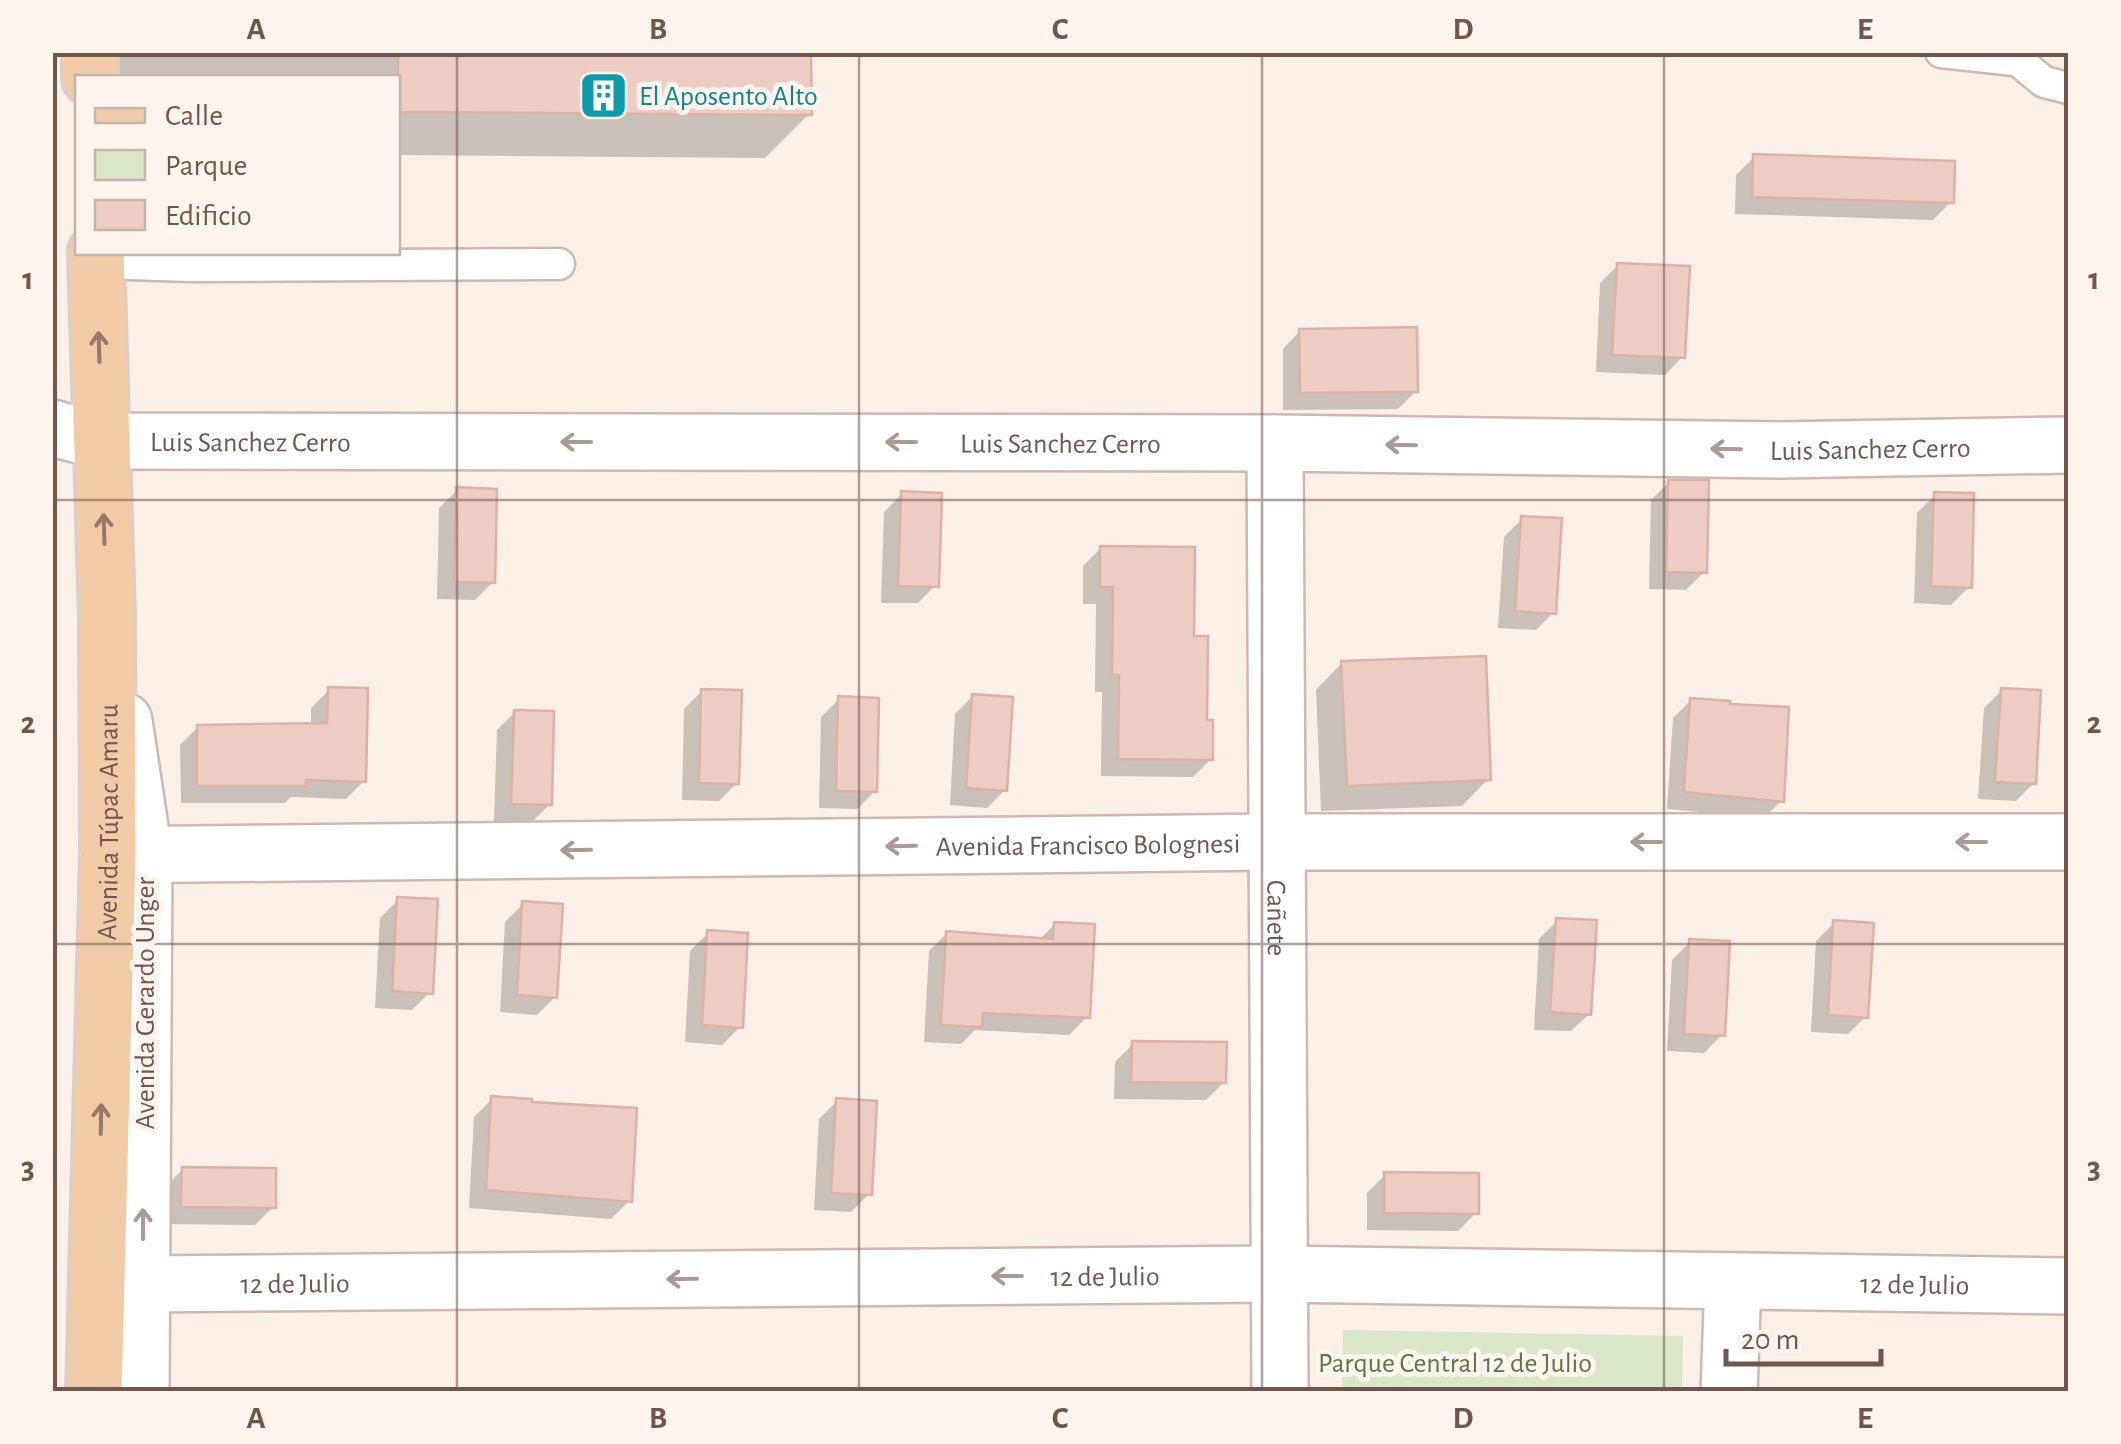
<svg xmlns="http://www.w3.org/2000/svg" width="2121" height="1444" font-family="'Alegreya Sans',sans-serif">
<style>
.green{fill:#d9e6c8}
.shadow{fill:#0003}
.building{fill:#ecccc3;stroke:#ddb1a5;stroke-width:2.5}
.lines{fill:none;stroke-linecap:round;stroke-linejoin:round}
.service-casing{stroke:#cdb9b2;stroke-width:35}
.minor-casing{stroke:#cdb9b2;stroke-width:60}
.tertiary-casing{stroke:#cdb9b2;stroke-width:60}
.primary-casing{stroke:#d7cfce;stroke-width:60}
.service{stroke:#fff;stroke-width:30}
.minor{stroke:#fff;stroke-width:55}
.tertiary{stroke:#fff;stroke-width:55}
.primary{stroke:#f1caa8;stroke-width:55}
.oneway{stroke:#97786a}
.oneway2{stroke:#aa9995}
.grid{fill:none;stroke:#71554f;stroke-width:2.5;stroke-opacity:0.55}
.labels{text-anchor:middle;stroke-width:10;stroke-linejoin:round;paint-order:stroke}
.culture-label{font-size:28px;fill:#0d838f;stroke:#fdf4ee;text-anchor:start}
.street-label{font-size:28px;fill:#71554f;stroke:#fdf4ee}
.park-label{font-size:28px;fill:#5d7548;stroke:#fdf4ee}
.neatline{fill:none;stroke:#71554f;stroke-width:4}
.grid-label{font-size:32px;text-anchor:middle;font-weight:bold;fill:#71554f}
</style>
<rect width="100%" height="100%" fill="#faf0e8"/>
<polygon class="green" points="1343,1330 1683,1336 1682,1391 1342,1391"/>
<g class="shadow">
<polygon points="118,52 808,52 809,114 765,158 398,155 398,78 118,78"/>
<polygon points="1754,157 1951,202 1933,220 1735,214 1736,175"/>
<polygon points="1618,265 1682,357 1665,375 1596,372 1600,283"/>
<polygon points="1300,331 1416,391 1398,409 1283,410 1283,349"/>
<polygon points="1669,482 1704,572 1686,590 1649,589 1651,500"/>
<polygon points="457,490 493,582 475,600 437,599 439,508"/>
<polygon points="902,494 936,585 918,603 881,603 884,512"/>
<polygon points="1935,495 1969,587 1951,605 1914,603 1917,513"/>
<polygon points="1522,519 1554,612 1536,630 1498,628 1504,537"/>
<polygon points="1101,548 1192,638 1211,759 1193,777 1101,776 1102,692 1095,692 1096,604 1083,604 1083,566"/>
<polygon points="1342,663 1488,779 1462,806 1321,811 1316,690"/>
<polygon points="329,690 364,781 346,799 291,797 285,803 181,803 180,745 198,727 311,726 311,708"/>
<polygon points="2002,690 2034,783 2016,801 1978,799 1984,708"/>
<polygon points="702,691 737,783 719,801 682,800 684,709"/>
<polygon points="973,696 1005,790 987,808 950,805 955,714"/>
<polygon points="839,699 875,791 857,809 819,808 821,717"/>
<polygon points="1691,700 1728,707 1782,800 1764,818 1667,809 1673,718"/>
<polygon points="515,712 550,804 532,822 494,821 497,730"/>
<polygon points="398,900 430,992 412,1010 375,1008 380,918"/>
<polygon points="523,904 555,997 537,1015 500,1012 505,922"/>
<polygon points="1557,921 1589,1014 1571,1031 1534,1030 1539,939"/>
<polygon points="1834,923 1866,1016 1848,1034 1811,1032 1816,941"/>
<polygon points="1055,924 1087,1017 1069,1035 975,1030 961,1044 924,1042 929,951 947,933 1039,940"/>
<polygon points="708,933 740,1027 722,1045 685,1042 690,951"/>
<polygon points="1690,942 1722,1035 1704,1053 1667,1051 1672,960"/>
<polygon points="1133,1044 1224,1082 1206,1100 1114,1099 1115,1062"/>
<polygon points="492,1099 629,1201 611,1219 469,1208 474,1117"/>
<polygon points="837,1101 869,1194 851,1212 814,1210 819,1119"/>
<polygon points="183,1169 273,1207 255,1225 164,1224 165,1187"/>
<polygon points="1385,1175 1476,1213 1458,1231 1367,1230 1367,1193"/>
</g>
<g class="building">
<polygon points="398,52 811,52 812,115 398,112"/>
<polygon points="1753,154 1955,161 1954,203 1752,197"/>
<polygon points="1617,263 1690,266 1685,358 1612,355"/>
<polygon points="1417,327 1418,392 1300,393 1299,329"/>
<polygon points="1668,480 1709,480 1707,573 1666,572"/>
<polygon points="456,487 497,489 495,583 454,582"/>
<polygon points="901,491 942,493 939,587 898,586"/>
<polygon points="1934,492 1974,493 1972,588 1931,586"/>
<polygon points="1521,516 1562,518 1556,614 1515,611"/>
<polygon points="1100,546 1195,547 1194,636 1208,636 1207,720 1213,720 1213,760 1118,759 1119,675 1112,675 1113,587 1100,587"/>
<polygon points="1486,656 1491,780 1347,786 1341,661"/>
<polygon points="328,687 368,688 366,782 306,780 306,786 197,786 197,725 327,723"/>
<polygon points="2001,688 2041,690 2036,784 1995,782"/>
<polygon points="701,689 742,690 739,784 699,783"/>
<polygon points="972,694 1013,697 1007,791 966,788"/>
<polygon points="838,696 879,698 877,792 836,791"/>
<polygon points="1690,698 1730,701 1730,704 1789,707 1784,802 1684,792"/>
<polygon points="514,710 554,711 552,805 511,804"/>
<polygon points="397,897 438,899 433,994 392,991"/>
<polygon points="522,901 563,904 557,998 517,995"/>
<polygon points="1556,918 1597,920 1591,1015 1550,1012"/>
<polygon points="1833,920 1874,923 1868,1018 1828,1015"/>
<polygon points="1054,922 1095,924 1090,1018 983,1013 982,1027 941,1025 946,931 1053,939"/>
<polygon points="707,930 748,933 743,1028 702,1025"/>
<polygon points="1689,939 1730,941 1725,1036 1684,1034"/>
<polygon points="1132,1041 1227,1042 1226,1083 1131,1082"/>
<polygon points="491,1096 532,1099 532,1102 637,1108 632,1202 486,1190"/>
<polygon points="836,1098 877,1101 872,1195 831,1193"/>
<polygon points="182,1167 276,1168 276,1208 181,1207"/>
<polygon points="1384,1172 1479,1173 1479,1214 1384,1213"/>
</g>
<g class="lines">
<defs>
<g id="service">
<polyline points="1941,52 2014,60"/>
<polyline points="2008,52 2044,82 2068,88"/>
<polyline points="96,263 191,266 559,264"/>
</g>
<g id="minor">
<path id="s1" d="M52 428 102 441 1275 443 1779 450 2068 445"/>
<path id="s2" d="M1275 443 1280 1392"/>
<path id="s3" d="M143 1284 1279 1274 2068 1286"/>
<polyline points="1729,1392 1733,1281"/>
</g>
<g id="tertiary">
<polyline points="124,721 144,854 141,1392"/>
<path id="s4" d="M108 855 1277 842H2068"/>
</g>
<g id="primary">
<polyline points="90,52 90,78"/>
<path id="s5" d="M94 1392 108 855 107 616 96 252"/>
</g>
</defs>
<use href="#service" class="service-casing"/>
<use href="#minor" class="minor-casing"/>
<use href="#tertiary" class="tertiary-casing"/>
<use href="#primary" class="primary-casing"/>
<use href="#service" class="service"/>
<use href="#minor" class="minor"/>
<use href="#tertiary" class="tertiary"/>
<use href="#primary" class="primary"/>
</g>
<defs><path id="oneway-shaft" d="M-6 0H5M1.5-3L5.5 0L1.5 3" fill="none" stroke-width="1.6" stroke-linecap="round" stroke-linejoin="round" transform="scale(2.5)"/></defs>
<g class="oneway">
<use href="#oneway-shaft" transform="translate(99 347) rotate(-92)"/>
<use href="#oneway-shaft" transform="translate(104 529) rotate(-92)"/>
<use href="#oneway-shaft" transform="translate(101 1119) rotate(-89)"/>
</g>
<g class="oneway2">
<use href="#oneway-shaft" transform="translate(576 442) rotate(-180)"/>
<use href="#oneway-shaft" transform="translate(901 442) rotate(-180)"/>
<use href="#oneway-shaft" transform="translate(1401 445) rotate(-179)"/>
<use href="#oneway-shaft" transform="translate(1726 449) rotate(-179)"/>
<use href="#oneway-shaft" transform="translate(1646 842) rotate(180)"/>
<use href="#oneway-shaft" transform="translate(1971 842) rotate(180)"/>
<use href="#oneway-shaft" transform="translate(901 846) rotate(179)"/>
<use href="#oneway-shaft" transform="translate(576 850) rotate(179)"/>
<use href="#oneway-shaft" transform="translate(143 1224) rotate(-90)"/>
<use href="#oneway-shaft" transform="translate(1007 1276) rotate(180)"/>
<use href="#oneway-shaft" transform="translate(682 1279) rotate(179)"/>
</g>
<path class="grid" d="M457 52V1392M859 52V1392M1262 52V1392M1664 52V1392M52 500H2068M52 944H2068"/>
<defs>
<symbol id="building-square" viewBox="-11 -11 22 22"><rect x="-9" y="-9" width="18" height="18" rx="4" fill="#0f9aa8" stroke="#fdf4ee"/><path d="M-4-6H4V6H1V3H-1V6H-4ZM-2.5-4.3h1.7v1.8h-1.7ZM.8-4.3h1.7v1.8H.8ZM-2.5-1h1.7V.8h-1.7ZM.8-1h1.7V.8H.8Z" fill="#fff"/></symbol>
</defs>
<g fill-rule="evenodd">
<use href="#building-square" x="576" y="68" width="55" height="55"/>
</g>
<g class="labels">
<g class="culture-label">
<text x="639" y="105">El Aposento Alto</text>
</g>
<g class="street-label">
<text dy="10" stroke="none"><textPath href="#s1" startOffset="200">Luis Sanchez Cerro</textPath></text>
<text dy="10" stroke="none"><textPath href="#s1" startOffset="1010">Luis Sanchez Cerro</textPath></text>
<text dy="10" stroke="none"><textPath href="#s1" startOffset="1820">Luis Sanchez Cerro</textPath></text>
<text dy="10" stroke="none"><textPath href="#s5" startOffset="570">Avenida Túpac Amaru</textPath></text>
<text dy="10" stroke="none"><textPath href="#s4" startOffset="980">Avenida Francisco Bolognesi</textPath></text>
<text dy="10" stroke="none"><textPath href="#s2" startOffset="475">Cañete</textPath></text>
<text transform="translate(144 1003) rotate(-90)" y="10">Avenida Gerardo Unger</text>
<text dy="10" stroke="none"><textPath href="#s3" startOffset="962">12 de Julio</textPath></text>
<text dy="10" stroke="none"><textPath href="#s3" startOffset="152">12 de Julio</textPath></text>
<text dy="10" stroke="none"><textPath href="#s3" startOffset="1772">12 de Julio</textPath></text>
</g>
<g class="park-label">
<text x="1455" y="1372">Parque Central 12 de Julio</text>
</g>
</g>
<rect width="2121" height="1444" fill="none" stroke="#fdf4ee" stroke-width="110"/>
<rect x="75" y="75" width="325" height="180" fill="#fdf4ee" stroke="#c5b4ae" stroke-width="2.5"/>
<rect x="95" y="108" width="50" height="15" fill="#f1caa8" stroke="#c5b4ae" stroke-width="2.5"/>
<text x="165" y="125" font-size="30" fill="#71554f">Calle</text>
<rect x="95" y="150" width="50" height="30" fill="#d9e6c8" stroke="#c5b4ae" stroke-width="2.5"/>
<text x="165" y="175" font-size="30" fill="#71554f">Parque</text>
<rect x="95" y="200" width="50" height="30" fill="#ecccc3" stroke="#c5b4ae" stroke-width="2.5"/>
<text x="165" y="225" font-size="30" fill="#71554f">Edificio</text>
<path d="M1726 1349v15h155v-15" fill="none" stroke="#71554f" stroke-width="5"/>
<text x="1741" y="1349" font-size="30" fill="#71554f" stroke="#fdf4ee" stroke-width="8" paint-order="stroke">20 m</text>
<rect x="55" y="55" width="2011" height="1334" class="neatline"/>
<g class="grid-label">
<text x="256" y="39">A</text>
<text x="658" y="39">B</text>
<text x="1060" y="39">C</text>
<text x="1463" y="39">D</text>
<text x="1865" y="39">E</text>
<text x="28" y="289">1</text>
<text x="2094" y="289">1</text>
<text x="28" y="733">2</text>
<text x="2094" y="733">2</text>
<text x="28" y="1178">3</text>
<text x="2094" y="1178">3</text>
<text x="256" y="1428">A</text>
<text x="658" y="1428">B</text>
<text x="1060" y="1428">C</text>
<text x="1463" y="1428">D</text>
<text x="1865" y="1428">E</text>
</g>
</svg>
